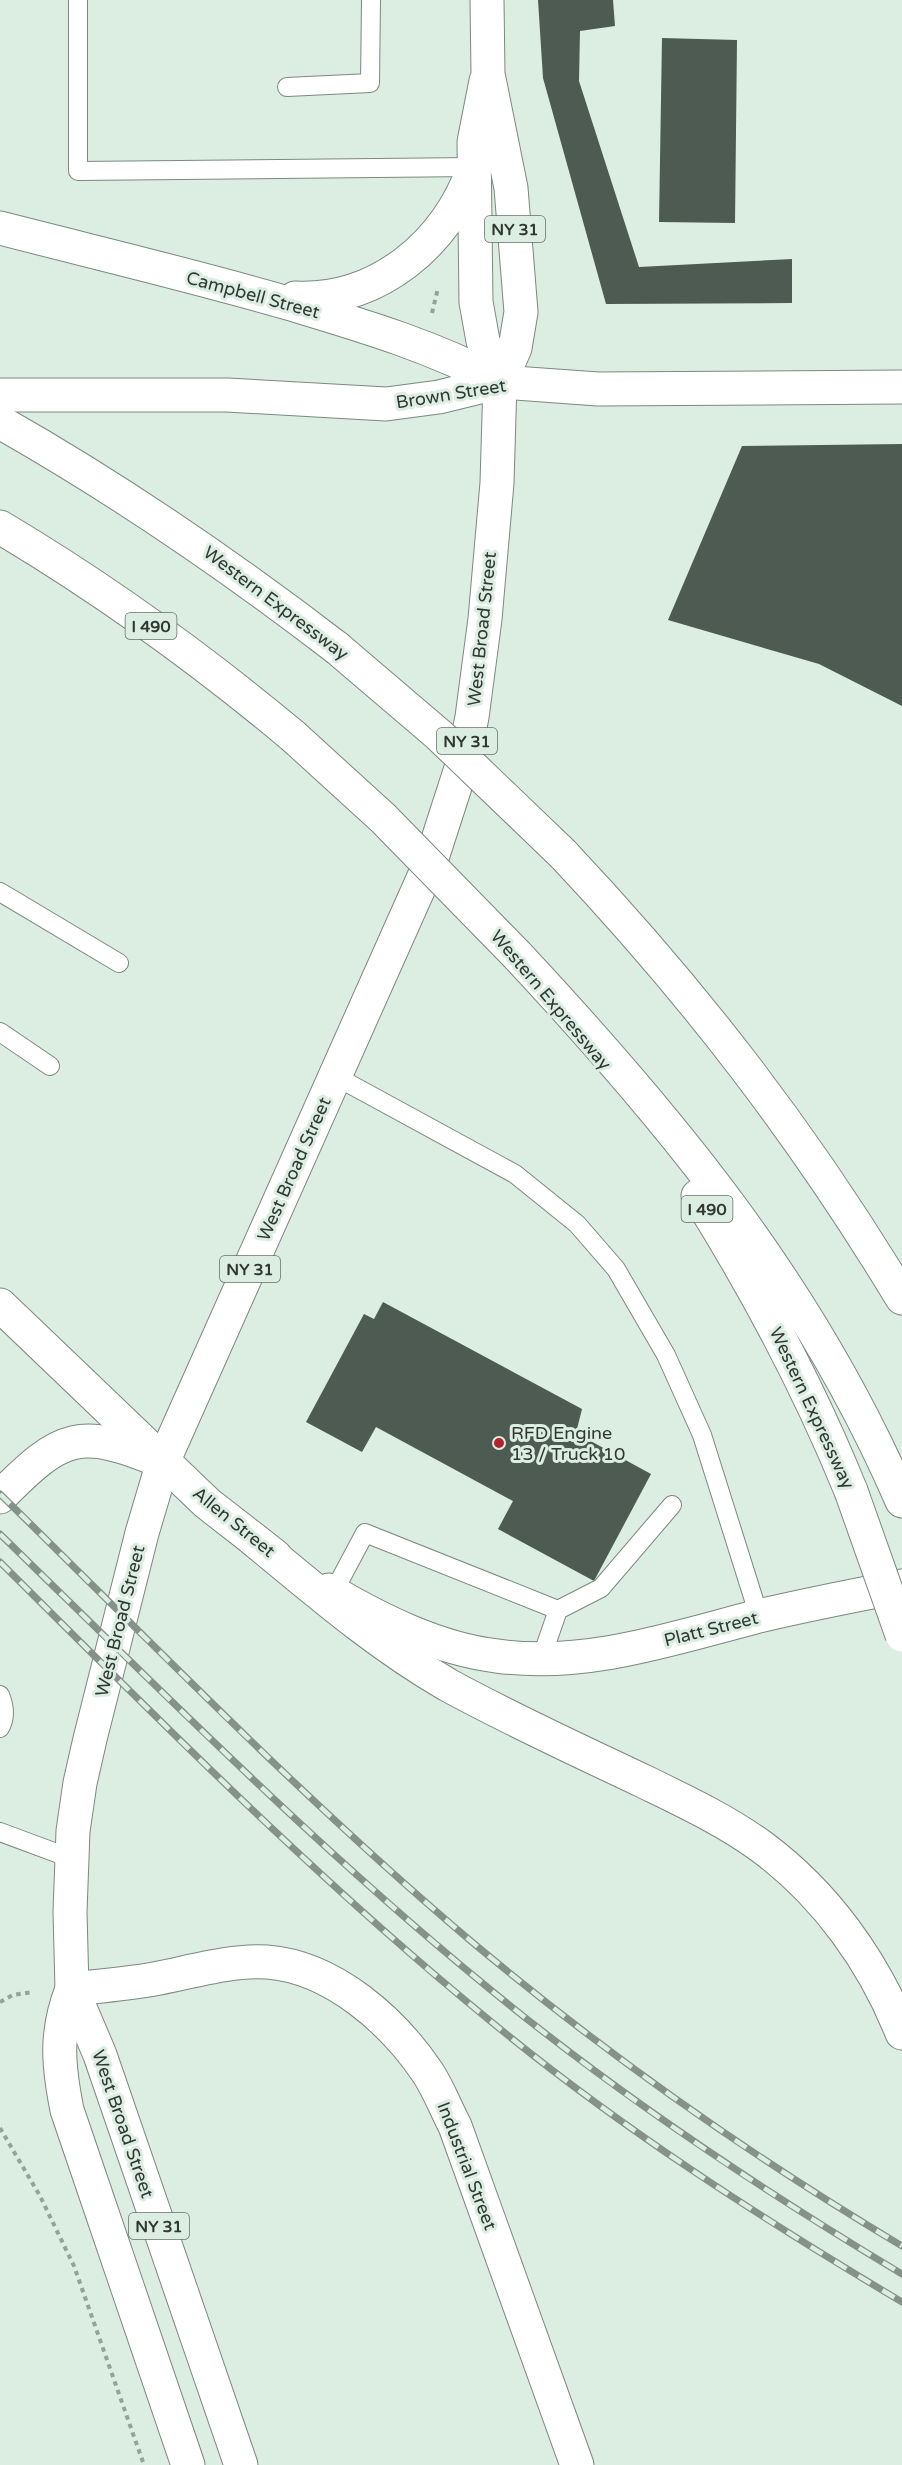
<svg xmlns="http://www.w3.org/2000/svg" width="902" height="2465" font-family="'Varela Round',sans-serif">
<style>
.building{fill:#4d5b52}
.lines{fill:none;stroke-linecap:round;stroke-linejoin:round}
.lane-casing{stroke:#7b8980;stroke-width:20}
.street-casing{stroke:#7b8980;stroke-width:35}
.secondary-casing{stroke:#7b8980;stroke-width:35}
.primary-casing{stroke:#7b8980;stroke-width:35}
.highway-casing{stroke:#7b8980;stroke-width:35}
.path{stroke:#95a199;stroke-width:4;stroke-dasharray:4.5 4.5;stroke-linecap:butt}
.lane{stroke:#fff;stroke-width:18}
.street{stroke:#fff;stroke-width:33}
.secondary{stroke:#fff;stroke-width:33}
.primary{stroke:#fff;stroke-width:33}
.highway{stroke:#fff;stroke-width:33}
.rail-casing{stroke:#859189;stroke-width:7}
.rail{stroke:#dcede2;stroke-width:4.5;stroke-dasharray:14;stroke-linecap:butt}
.highway-bridge-casing{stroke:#7b8980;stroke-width:35;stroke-linecap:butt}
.highway-bridge{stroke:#fff;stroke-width:33}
.poi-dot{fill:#b4222d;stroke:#dcede2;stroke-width:2}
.labels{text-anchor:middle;stroke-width:6;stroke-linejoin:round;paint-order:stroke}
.shield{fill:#dcede2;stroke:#646e68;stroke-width:1.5}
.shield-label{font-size:16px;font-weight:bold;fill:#313834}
.street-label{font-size:18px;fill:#313834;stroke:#dcede2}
.poi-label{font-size:18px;fill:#313834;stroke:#dcede2;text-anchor:start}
</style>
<rect width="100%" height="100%" fill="#dcede2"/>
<g class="building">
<polygon points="538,0 613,0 615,26 580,31 579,81 639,267 792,259 792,303 606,304 543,78"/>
<polygon points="662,38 737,40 735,223 659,222"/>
<polygon points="902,444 902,706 819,664 668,620 742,446"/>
<polygon points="383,1302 582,1409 576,1433 651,1474 594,1581 498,1529 513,1501 376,1427 362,1452 306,1422 364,1314 374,1319"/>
</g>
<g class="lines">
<defs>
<g id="lane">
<polyline points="78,0 78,171 474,167"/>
<polyline points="287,87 370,83 371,0"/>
<polyline points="0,892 119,963"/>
<polyline points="0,1032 50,1066"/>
<polyline points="335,1076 515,1174 577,1224 616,1269 666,1355 702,1435 759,1616"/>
<polyline points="333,1593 365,1533 558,1610"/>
<polyline points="541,1659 558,1610 601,1588 672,1505"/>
<path d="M0 1695C5 1707 6 1717 0 1728"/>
<polyline points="0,1832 70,1858"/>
</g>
<g id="street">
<path d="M0 1497C62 1434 79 1427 163 1462"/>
<path d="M72 1989C100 1986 127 1984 154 1979 191 1972 230 1960 267 1962 333 1967 393 2021 428 2073 439 2090 446 2109 455 2126L577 2465"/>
</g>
<g id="secondary">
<path d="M0 228C97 253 195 276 291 304 364 326 432 346 500 382"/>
<path d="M295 298C379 302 447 243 474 167"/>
<polyline points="0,395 227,395 386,404 439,397 500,382 598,389 902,387"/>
<polyline points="0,1305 207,1503 275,1556"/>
<path d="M329 1590C380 1620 438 1649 497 1656 585 1668 671 1639 755 1617 804 1605 853 1596 902 1586"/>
</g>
<g id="primary">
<polyline points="486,81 474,142 476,302 483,341 500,382"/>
<path d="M72 1989C55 2032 58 2065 67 2110L188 2465"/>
<polyline points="241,2465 100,2055 72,1989 70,1912 73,1831 80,1783 90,1739 142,1533 163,1462 431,861 463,762 472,717 485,619 497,483 500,382 515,348 521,312 511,188 488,74 487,0"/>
</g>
<g id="highway">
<path d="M0 422C118 489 229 565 337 648"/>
<path d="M0 527C104 589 201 659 293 736"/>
<path d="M563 854C694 993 803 1134 902 1298"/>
<path d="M517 955C673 1122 810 1288 902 1501"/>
<path d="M698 1196C757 1290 809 1388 851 1491"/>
<path d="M253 1539C316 1591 377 1644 448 1685 512 1720 578 1750 643 1781 684 1801 725 1820 762 1847 825 1894 873 1960 902 2033"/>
</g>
</defs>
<use href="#lane" class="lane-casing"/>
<use href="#street" class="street-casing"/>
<use href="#secondary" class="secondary-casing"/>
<use href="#primary" class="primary-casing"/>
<use href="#highway" class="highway-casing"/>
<g class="path">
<polyline points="432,313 438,288"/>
<polyline points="0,2002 13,1995 33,1992"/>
<polyline points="0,2128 40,2196 74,2266 144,2465"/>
</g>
<use href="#lane" class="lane"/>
<use href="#street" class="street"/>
<use href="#secondary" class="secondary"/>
<use href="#primary" class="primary"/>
<use href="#highway" class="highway"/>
<defs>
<g id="rail">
<path d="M0 1494C155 1646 306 1802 472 1942 607 2055 751 2156 902 2246"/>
<path d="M0 1534C158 1688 315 1846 486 1986 617 2094 757 2187 902 2274"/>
<path d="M0 1562C160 1721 319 1882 494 2024 622 2129 761 2218 902 2302"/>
</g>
</defs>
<use href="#rail" class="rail-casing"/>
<use href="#rail" class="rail"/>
<defs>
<g id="highway-bridge">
<polyline points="337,648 439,735 563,854"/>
<polyline points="293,736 383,818 517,955"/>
<polyline points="851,1491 902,1635"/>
</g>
</defs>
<use href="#highway-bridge" class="highway-bridge-casing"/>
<use href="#highway-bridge" class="highway-bridge"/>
</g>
<circle class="poi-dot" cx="499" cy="1443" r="6"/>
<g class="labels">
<g class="shield">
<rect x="485" y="216" width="60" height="26" rx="4.5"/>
<rect x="125.5" y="613" width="51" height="26" rx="4.5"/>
<rect x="437" y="728" width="60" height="26" rx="4.5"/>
<rect x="681.5" y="1196" width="51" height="26" rx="4.5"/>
<rect x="220" y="1256" width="60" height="26" rx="4.5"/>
<rect x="129" y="2213" width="60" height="26" rx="4.5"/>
</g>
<g class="shield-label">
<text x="515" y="235">NY 31</text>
<text x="151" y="632">I 490</text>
<text x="467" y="747">NY 31</text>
<text x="707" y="1215">I 490</text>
<text x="250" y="1275">NY 31</text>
<text x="159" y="2232">NY 31</text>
</g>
<g class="street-label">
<text transform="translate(253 295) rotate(15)" y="6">Campbell Street</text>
<text transform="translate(451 394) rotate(-9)" y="6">Brown Street</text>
<text transform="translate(276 603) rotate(37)" y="6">Western Expressway</text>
<text transform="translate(482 629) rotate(-84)" y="6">West Broad Street</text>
<text transform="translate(551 1000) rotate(50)" y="6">Western Expressway</text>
<text transform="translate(294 1169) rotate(-66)" y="6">West Broad Street</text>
<text transform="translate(812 1408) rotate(65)" y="6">Western Expressway</text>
<text transform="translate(234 1522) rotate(39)" y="6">Allen Street</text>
<text transform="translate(120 1621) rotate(-76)" y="6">West Broad Street</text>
<text transform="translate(711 1629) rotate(-14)" y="6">Platt Street</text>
<text transform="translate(123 2124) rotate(71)" y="6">West Broad Street</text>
<text transform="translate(467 2166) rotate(69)" y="6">Industrial Street</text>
</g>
<g class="poi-label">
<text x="511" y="1439">RFD Engine<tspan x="511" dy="21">13 / Truck 10</tspan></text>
</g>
</g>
</svg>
